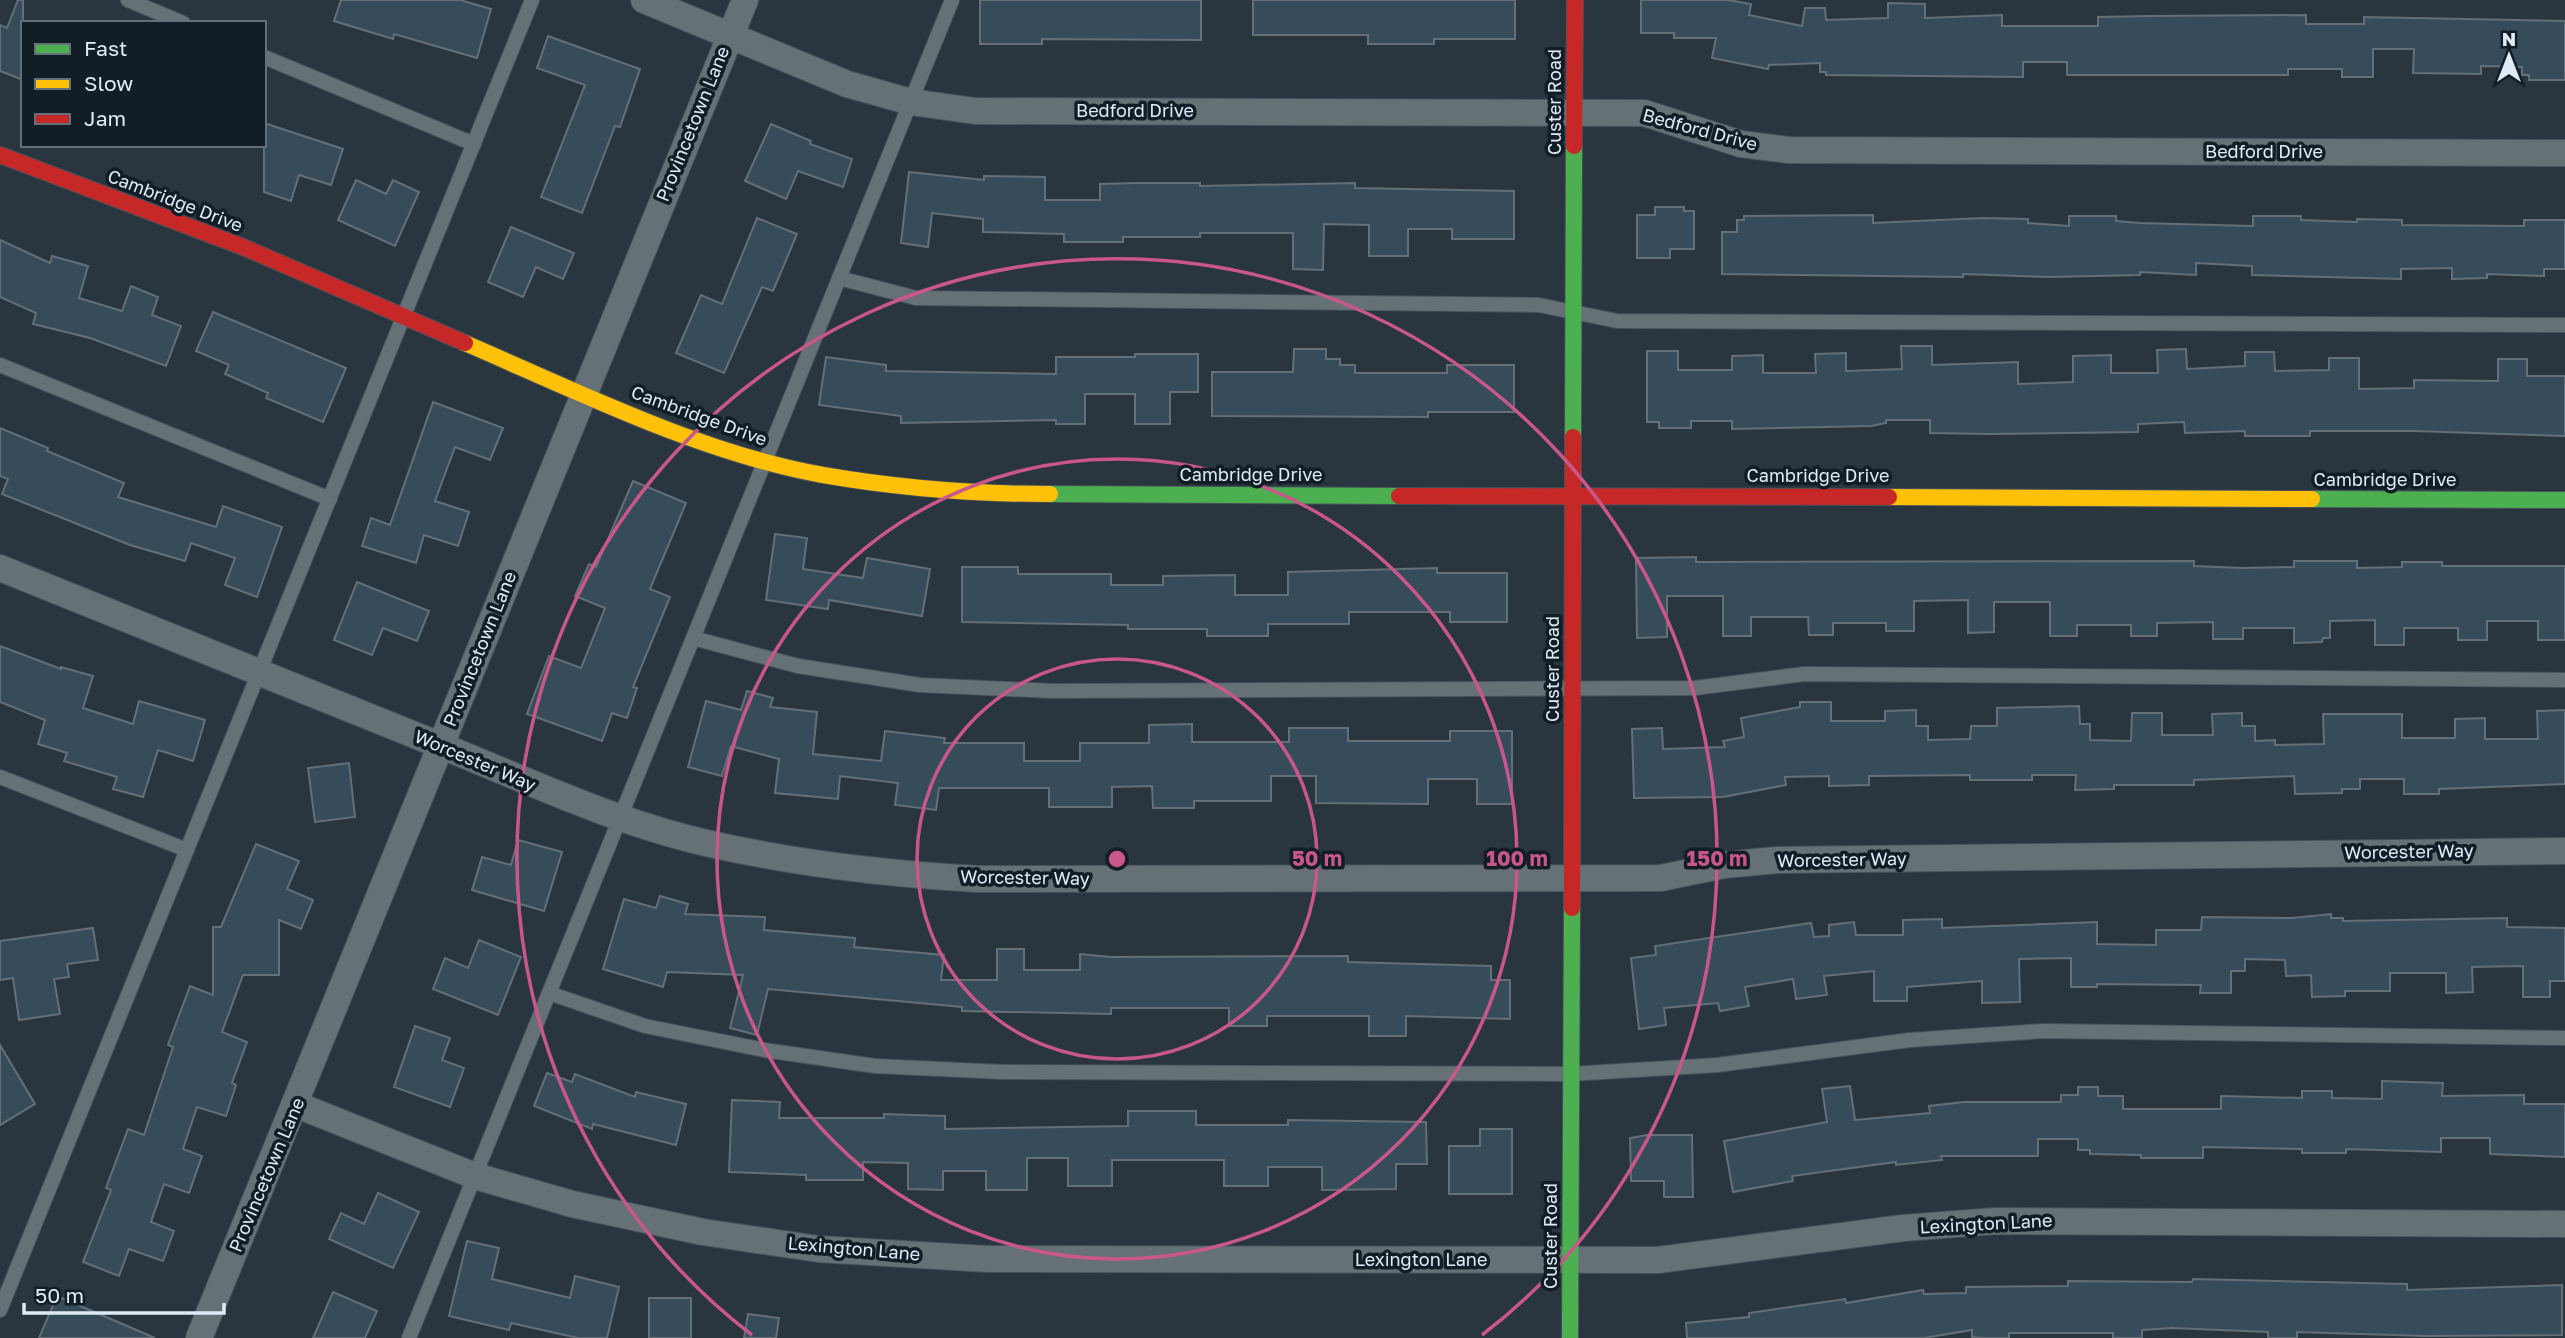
<svg xmlns="http://www.w3.org/2000/svg" width="2565" height="1338" font-family="'Golos Text',sans-serif">
<style>
.building{fill:#364c5b;stroke:#656f78;stroke-width:2}
.lines{fill:none;stroke-linecap:round;stroke-linejoin:round}
.lane-casing{stroke:#47525b;stroke-width:16}
.street-casing{stroke:#47525b;stroke-width:28}
.fast-casing{stroke:#47525b;stroke-width:18}
.slow-casing{stroke:#47525b;stroke-width:18}
.jam-casing{stroke:#47525b;stroke-width:18}
.lane{stroke:#667077;stroke-width:14}
.street{stroke:#667077;stroke-width:26}
.fast{stroke:#4caf50;stroke-width:16}
.slow{stroke:#ffc107;stroke-width:16}
.jam{stroke:#c62828;stroke-width:16}
.ring{fill:none;stroke:#ca578a;stroke-width:3.5}
.labels{text-anchor:middle;stroke-width:7;stroke-linejoin:round;paint-order:stroke}
.street-label{font-size:18px;fill:#deebf6;stroke:#131d25}
.centre{fill:#ca578a;stroke:#131d25;stroke-width:3.5}
.ring-label{font-size:21px;text-anchor:middle;font-weight:bold;fill:#ca578a;stroke:#131d25;stroke-width:7;stroke-linejoin:round;paint-order:stroke}
</style>
<rect width="100%" height="100%" fill="#29353f"/>
<g class="building">
<polygon points="18,0 23,0 23,80 0,71 0,25 7,28"/>
<polygon points="341,0 460,0 491,9 477,58 394,34 393,39 334,21"/>
<polygon points="980,0 1201,0 1201,40 1042,39 1042,44 980,44"/>
<polygon points="1253,0 1515,0 1515,39 1434,39 1434,44 1368,44 1368,35 1253,35"/>
<polygon points="1641,0 1728,0 1751,4 1749,15 1802,26 1805,8 1825,8 1826,20 1888,18 1888,3 1925,4 1925,18 2002,15 2002,26 2098,26 2098,17 2151,16 2306,15 2306,24 2364,24 2364,17 2565,21 2565,80 2529,80 2529,75 2522,75 2522,67 2481,66 2481,74 2413,73 2414,49 2373,49 2373,77 2342,77 2342,69 2288,69 2288,75 2067,75 2067,62 2023,62 2023,77 1826,75 1826,72 1820,72 1820,63 1769,65 1768,69 1712,58 1716,38 1674,38 1674,33 1641,33"/>
<polygon points="548,36 640,69 620,127 615,126 582,213 541,197 585,85 537,68"/>
<polygon points="264,123 343,149 331,185 299,175 291,201 264,192"/>
<polygon points="771,124 811,141 810,144 852,159 843,187 798,171 786,199 745,181"/>
<polygon points="909,172 984,180 984,176 1045,177 1045,200 1100,200 1100,184 1135,183 1200,183 1200,186 1355,183 1355,188 1514,191 1514,239 1452,239 1452,229 1408,229 1408,256 1369,256 1369,225 1324,224 1323,270 1293,269 1293,233 1200,233 1200,237 1123,237 1123,242 1064,242 1064,234 983,232 983,219 932,213 928,247 901,243"/>
<polygon points="356,180 386,194 393,180 419,192 395,246 338,220"/>
<polygon points="1655,207 1684,207 1684,211 1694,211 1694,249 1670,249 1670,258 1637,258 1637,215 1655,215"/>
<polygon points="1873,215 1873,223 1983,218 2028,219 2028,223 2069,226 2069,216 2116,216 2116,221 2140,223 2253,226 2253,216 2301,216 2301,220 2357,222 2357,219 2402,220 2402,225 2524,226 2524,220 2565,220 2565,269 2544,269 2544,276 2487,274 2487,278 2452,279 2452,268 2401,269 2401,279 2252,275 2252,266 2196,263 2196,275 2140,272 2140,275 2049,277 1963,274 1963,277 1722,274 1722,232 1737,232 1737,220 1744,220 1744,216"/>
<polygon points="757,218 797,234 773,291 762,287 724,373 676,353 701,295 722,304"/>
<polygon points="511,227 574,253 563,279 536,267 523,297 488,282"/>
<polygon points="0,240 50,263 52,256 88,266 79,298 122,311 131,286 158,297 152,315 181,326 166,366 90,338 33,324 36,313 0,297"/>
<polygon points="213,312 346,368 323,422 266,398 268,393 225,374 229,365 196,351"/>
<polygon points="1901,346 1932,346 1932,365 2018,362 2018,384 2073,382 2073,356 2111,355 2111,373 2158,373 2157,350 2186,349 2187,369 2245,366 2245,352 2274,352 2275,371 2329,370 2329,358 2359,358 2359,389 2414,388 2414,380 2498,381 2498,359 2527,359 2527,376 2565,376 2565,436 2414,431 2310,431 2310,436 2245,436 2245,431 2185,433 2184,422 2138,424 2138,432 1989,434 1930,433 1930,420 1886,420 1886,423 1871,426 1732,429 1732,421 1691,421 1691,428 1659,428 1659,422 1647,422 1647,351 1678,351 1678,370 1732,370 1732,356 1763,355 1763,373 1816,373 1815,354 1846,353 1846,371 1902,369"/>
<polygon points="1294,349 1326,349 1326,359 1340,359 1340,365 1355,365 1355,373 1447,373 1447,365 1514,365 1514,412 1428,412 1428,417 1212,416 1212,372 1293,372"/>
<polygon points="1135,354 1198,354 1198,392 1170,392 1170,424 1135,424 1135,394 1085,394 1085,424 1056,424 1056,420 901,423 901,416 819,405 826,357 886,365 886,371 1056,374 1056,357 1135,357"/>
<polygon points="433,402 503,428 490,460 455,447 435,501 469,512 458,546 424,535 416,563 362,546 371,518 390,525"/>
<polygon points="0,428 48,448 47,451 124,483 118,497 216,527 223,506 282,527 257,597 225,585 235,558 191,543 185,561 130,545 2,494 8,479 0,476"/>
<polygon points="633,481 686,503 650,589 670,597 633,687 637,688 627,718 612,713 602,741 527,714 549,656 581,668 605,608 575,596 589,564 596,567"/>
<polygon points="775,534 807,538 803,569 863,578 867,558 930,569 922,616 829,600 828,609 766,600"/>
<polygon points="1696,557 1696,562 2194,561 2194,566 2243,568 2294,567 2294,561 2357,561 2357,568 2402,567 2402,562 2442,562 2442,566 2565,566 2565,640 2538,640 2538,621 2487,621 2487,640 2458,640 2458,628 2404,628 2404,645 2375,645 2375,620 2330,621 2330,638 2323,638 2322,642 2294,643 2294,628 2243,628 2243,639 2213,639 2213,622 2157,623 2157,636 2131,636 2131,625 2077,625 2077,636 2050,636 2050,602 1994,602 1994,632 1968,633 1968,600 1914,601 1914,631 1886,631 1886,623 1833,623 1833,635 1809,635 1808,617 1751,617 1751,636 1723,636 1723,596 1667,596 1667,637 1637,638 1636,558"/>
<polygon points="962,567 1018,567 1018,574 1111,574 1111,585 1163,585 1163,576 1235,575 1235,595 1288,595 1288,572 1437,568 1437,573 1507,573 1507,622 1450,622 1450,612 1349,612 1349,624 1268,624 1268,636 1207,636 1207,629 1128,629 1128,625 962,622"/>
<polygon points="357,582 429,611 417,641 383,628 372,655 334,640"/>
<polygon points="0,646 61,669 61,667 93,676 83,708 133,724 139,701 205,720 193,761 158,750 143,797 113,789 117,777 64,761 67,753 38,744 45,720 0,702"/>
<polygon points="747,691 773,698 770,707 817,712 813,754 881,761 885,731 945,738 944,743 1024,743 1024,761 1080,761 1080,743 1149,743 1149,725 1192,724 1192,742 1289,742 1289,728 1348,728 1348,741 1450,741 1450,731 1512,731 1512,804 1477,804 1477,779 1428,779 1428,804 1316,803 1316,776 1271,776 1271,801 1194,801 1194,808 1153,808 1152,786 1112,787 1112,807 1049,807 1049,788 939,788 936,810 895,805 898,783 840,776 838,799 775,793 779,759 731,746 722,776 688,767 706,701 741,710"/>
<polygon points="1800,702 1831,702 1831,721 1885,721 1885,711 1916,710 1916,726 1928,726 1928,740 1970,739 1971,726 1997,726 1997,708 2079,706 2080,724 2090,724 2090,740 2131,741 2132,713 2162,713 2162,735 2213,735 2212,714 2242,713 2242,726 2255,726 2255,741 2275,740 2275,745 2324,744 2323,714 2402,714 2402,738 2455,738 2455,719 2485,718 2485,739 2538,739 2537,711 2565,710 2565,784 2439,789 2439,794 2404,794 2404,779 2360,779 2360,789 2342,789 2342,793 2295,794 2294,776 2194,780 2194,785 2114,785 2114,789 2075,790 2076,775 2032,775 2032,780 1970,780 1970,775 1869,776 1869,785 1829,786 1829,776 1785,777 1786,785 1723,797 1634,798 1632,729 1662,728 1663,749 1725,747 1723,741 1744,737 1741,718 1800,707"/>
<polygon points="349,763 355,817 315,822 308,768"/>
<polygon points="518,840 562,852 544,911 472,890 482,857 511,865"/>
<polygon points="256,844 299,861 287,889 313,900 301,929 279,920 279,975 243,975 222,1032 247,1042 232,1083 236,1085 226,1116 197,1107 183,1149 202,1156 189,1193 164,1184 151,1222 174,1231 163,1261 129,1249 119,1276 83,1262 111,1190 106,1188 128,1129 144,1135 173,1047 168,1045 190,986 213,995 213,927 221,927"/>
<polygon points="660,896 688,904 685,914 765,917 764,930 855,938 854,947 944,955 941,980 997,980 997,949 1024,949 1024,970 1080,970 1080,954 1111,957 1348,956 1348,962 1491,966 1491,980 1510,980 1510,1019 1406,1016 1406,1036 1369,1036 1369,1016 1267,1016 1267,1026 1229,1026 1229,1008 1111,1008 1111,1014 962,1011 962,1007 768,989 757,1035 730,1028 743,975 667,972 663,987 603,969 624,899 656,908"/>
<polygon points="2331,914 2331,918 2343,918 2343,921 2507,918 2507,927 2565,928 2565,981 2550,981 2550,997 2523,997 2523,966 2472,967 2473,992 2446,993 2446,973 2390,973 2390,991 2345,991 2345,996 2312,997 2311,975 2286,976 2285,960 2245,959 2245,971 2231,971 2231,993 2200,993 2201,985 2097,984 2097,987 2071,987 2071,958 2019,959 2020,1002 1982,1003 1982,981 1907,987 1907,1001 1874,1001 1874,971 1824,976 1827,995 1796,999 1793,979 1745,987 1749,1006 1720,1011 1718,1003 1664,1008 1666,1025 1639,1029 1631,958 1656,955 1655,946 1811,923 1814,937 1829,936 1829,925 1854,922 1856,935 1903,935 1903,920 1942,919 1942,928 2097,922 2097,944 2156,945 2156,930 2201,930 2202,917 2292,918"/>
<polygon points="93,928 98,960 67,964 69,977 54,979 60,1014 19,1020 13,978 0,980 0,941"/>
<polygon points="479,940 521,957 498,1015 433,989 445,958 468,968"/>
<polygon points="415,1026 450,1038 442,1060 464,1068 450,1107 394,1087"/>
<polygon points="0,1045 35,1104 0,1125"/>
<polygon points="547,1073 572,1082 575,1074 635,1097 636,1092 686,1104 676,1145 593,1124 592,1129 534,1106"/>
<polygon points="2382,1081 2443,1083 2442,1096 2524,1095 2524,1104 2565,1104 2565,1157 2490,1154 2490,1138 2441,1138 2441,1152 2346,1149 2346,1153 2302,1153 2302,1149 2203,1147 2203,1158 2141,1158 2141,1155 2090,1154 2090,1150 2078,1150 2078,1139 2038,1139 2038,1156 1941,1156 1942,1160 1896,1165 1896,1162 1792,1176 1793,1181 1733,1192 1724,1141 1827,1122 1822,1089 1850,1086 1855,1120 1930,1113 1929,1106 1964,1102 2061,1102 2061,1095 2078,1095 2078,1087 2098,1087 2098,1096 2123,1096 2123,1109 2221,1109 2221,1096 2302,1098 2302,1091 2332,1091 2332,1098 2382,1099"/>
<polygon points="732,1100 780,1102 779,1118 884,1118 884,1114 945,1116 945,1129 1128,1126 1128,1111 1196,1111 1196,1125 1288,1125 1288,1120 1426,1122 1427,1164 1396,1164 1396,1189 1322,1190 1322,1167 1268,1167 1268,1186 1224,1186 1224,1160 1112,1160 1112,1186 1068,1186 1068,1158 1027,1158 1027,1190 986,1190 986,1171 943,1171 943,1190 908,1189 908,1163 863,1162 863,1180 806,1180 806,1175 729,1172"/>
<polygon points="1480,1129 1512,1129 1512,1194 1449,1194 1449,1146 1480,1146"/>
<polygon points="1647,1135 1692,1135 1693,1197 1664,1197 1664,1181 1631,1181 1630,1138"/>
<polygon points="378,1193 419,1212 393,1268 329,1239 341,1213 364,1224"/>
<polygon points="467,1241 499,1248 492,1279 570,1298 575,1276 619,1287 607,1338 578,1338 511,1323 509,1330 449,1316"/>
<polygon points="2193,1279 2407,1284 2407,1290 2562,1285 2562,1335 2425,1336 2297,1332 2297,1338 2268,1338 2268,1332 2172,1328 2142,1330 2142,1338 2113,1338 2113,1333 2009,1333 2009,1338 1982,1338 1972,1337 1972,1330 1924,1338 1687,1338 1686,1323 1749,1317 1749,1313 1845,1299 1846,1303 1923,1290 1924,1294 1966,1293 1966,1287 2068,1286 2068,1281 2192,1282"/>
<polygon points="333,1292 377,1311 365,1338 313,1338"/>
<polygon points="57,1296 155,1338 39,1338"/>
<rect x="649" y="1298" width="42" height="40"/>
<polygon points="748,1314 779,1318 776,1338 744,1338"/>
</g>
<g class="lines">
<defs>
<g id="lane">
<polyline points="128,0 183,23"/>
<polyline points="264,57 474,144"/>
<polyline points="839,278 916,298 1539,305 1617,321 2565,325"/>
<polyline points="0,365 330,499"/>
<polyline points="693,638 798,666 920,685 1053,691 1695,688 1804,674 2565,680"/>
<polyline points="0,777 187,850"/>
<polyline points="549,993 645,1026 764,1050 875,1066 1003,1072 1571,1074 1717,1065 1910,1040 2043,1031 2565,1038"/>
<polyline points="0,1310 532,0"/>
<polyline points="409,1338 952,0"/>
</g>
<g id="street">
<polyline points="644,0 847,84 911,102 975,111 1644,113 1741,144 1788,150 2565,153"/>
<path d="M0 568C146 627 292 685 437 744 529 781 618 824 715 845 801 864 890 874 978 879L1661 878 1724 865 1777 860 2565 851"/>
<polyline points="297,1105 475,1176 572,1204 703,1232 818,1249 988,1259 1658,1260 1903,1228 1996,1221 2565,1224"/>
<polyline points="199,1338 745,0"/>
</g>
<g id="fast">
<polyline points="1573,437 1574,146"/>
<polyline points="1050,494 1399,496"/>
<polyline points="2312,499 2565,500"/>
<polyline points="1570,1338 1572,908"/>
</g>
<g id="slow">
<path d="M465 343C576 391 703 454 823 475 898 488 974 494 1050 494"/>
<polyline points="1889,497 2312,499"/>
</g>
<g id="jam">
<polyline points="1574,146 1575,0"/>
<polyline points="0,155 243,247 465,343"/>
<polyline points="1399,496 1889,497"/>
<polyline points="1572,908 1573,437"/>
</g>
</defs>
<use href="#lane" class="lane-casing"/>
<use href="#street" class="street-casing"/>
<use href="#fast" class="fast-casing"/>
<use href="#slow" class="slow-casing"/>
<use href="#jam" class="jam-casing"/>
<use href="#lane" class="lane"/>
<use href="#street" class="street"/>
<use href="#fast" class="fast"/>
<use href="#slow" class="slow"/>
<use href="#jam" class="jam"/>
</g>
<g class="ring">
<circle cx="1117" cy="859" r="200"/>
<circle cx="1117" cy="859" r="400"/>
<path d="M752 1335A600 600 0 1 1 1482 1335"/>
</g>
<g class="labels">
<g class="street-label">
<text transform="translate(1555 102) rotate(-90)" y="6">Custer Road</text>
<text x="1135" y="117">Bedford Drive</text>
<text transform="translate(693 124) rotate(-68)" y="6">Provincetown Lane</text>
<text transform="translate(1700 130) rotate(15)" y="6">Bedford Drive</text>
<text x="2264" y="158">Bedford Drive</text>
<text transform="translate(175 201) rotate(21)" y="6">Cambridge Drive</text>
<text transform="translate(699 416) rotate(20)" y="6">Cambridge Drive</text>
<text x="1251" y="481">Cambridge Drive</text>
<text x="1818" y="482">Cambridge Drive</text>
<text x="2385" y="486">Cambridge Drive</text>
<text transform="translate(480 649) rotate(-68)" y="6">Provincetown Lane</text>
<text transform="translate(1553 669) rotate(-90)" y="6">Custer Road</text>
<text transform="translate(475 761) rotate(23)" y="6">Worcester Way</text>
<text transform="translate(2409 852) rotate(-1)" y="6">Worcester Way</text>
<text transform="translate(1842 860) rotate(-1)" y="6">Worcester Way</text>
<text transform="translate(1025 878) rotate(1)" y="6">Worcester Way</text>
<text transform="translate(267 1175) rotate(-67)" y="6">Provincetown Lane</text>
<text transform="translate(1986 1224) rotate(-3)" y="6">Lexington Lane</text>
<text transform="translate(1551 1236) rotate(-90)" y="6">Custer Road</text>
<text transform="translate(854 1249) rotate(5)" y="6">Lexington Lane</text>
<text x="1421" y="1266">Lexington Lane</text>
</g>
</g>
<circle cx="1117" cy="859" r="10" class="centre"/>
<g class="ring-label">
<text x="1317" y="866">50 m</text>
<text x="1517" y="866">100 m</text>
<text x="1717" y="866">150 m</text>
</g>
<rect x="21" y="21" width="245" height="126" fill="#131d25" stroke="#646f79" stroke-width="2"/>
<rect x="35" y="44" width="35" height="10" fill="#4caf50" stroke="#646f79" stroke-width="2"/>
<text x="84" y="56" font-size="21" fill="#deebf6">Fast</text>
<rect x="35" y="79" width="35" height="10" fill="#ffc107" stroke="#646f79" stroke-width="2"/>
<text x="84" y="91" font-size="21" fill="#deebf6">Slow</text>
<rect x="35" y="114" width="35" height="10" fill="#c62828" stroke="#646f79" stroke-width="2"/>
<text x="84" y="126" font-size="21" fill="#deebf6">Jam</text>
<g transform="translate(2509 56)" stroke="#131d25" stroke-width="5" paint-order="stroke">
<path d="M0-5L12 26L0 18L-12 26Z" fill="#deebf6"/>
<text y="-10" font-size="19" font-weight="bold" text-anchor="middle" fill="#deebf6">N</text>
</g>
<path d="M24 1303v10h200v-10" fill="none" stroke="#deebf6" stroke-width="3.5"/>
<text x="35" y="1303" font-size="21" fill="#deebf6" stroke="#131d25" stroke-width="5" paint-order="stroke">50 m</text>
</svg>
